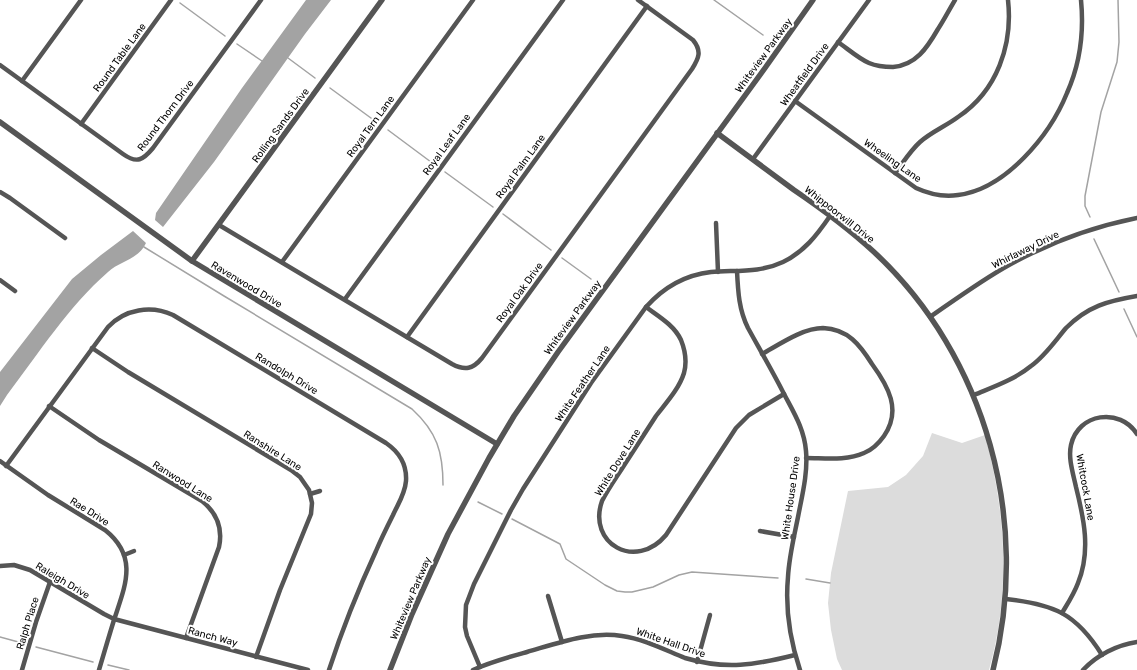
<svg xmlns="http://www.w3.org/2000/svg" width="1137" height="670" font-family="Rubik,sans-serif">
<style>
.green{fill:#dcdcdc}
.water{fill:#a3a3a3}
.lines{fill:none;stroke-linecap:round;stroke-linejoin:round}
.stream{stroke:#a3a3a3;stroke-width:1.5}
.minor{stroke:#555;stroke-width:4.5}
.tertiary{stroke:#555;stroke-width:5.5}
.labels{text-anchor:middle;stroke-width:4;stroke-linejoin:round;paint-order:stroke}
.street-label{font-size:10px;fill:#000;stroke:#fff}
</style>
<rect width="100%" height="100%" fill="#fff"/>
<path class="green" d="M932 433 962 443 985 435C1006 512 1011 593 989 670H842L837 659 831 630 828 603 831 573 848 491 888 487 906 475 923 456Z"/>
<g class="water">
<polygon points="306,0 331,0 305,34 214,162 163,227 155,220 156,213 242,88"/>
<path d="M133 231 146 243C139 259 120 261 108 272 68 307 39 353 7 395L0 406V372L72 279 101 255Z"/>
</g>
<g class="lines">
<g class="stream">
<polyline points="714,0 763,35"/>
<polyline points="180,3 225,36"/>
<polyline points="237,44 262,61"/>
<polyline points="288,58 315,78"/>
<polyline points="330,88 375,121"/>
<polyline points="388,130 435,165"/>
<polyline points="445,172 493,207"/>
<polyline points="503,214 551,250"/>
<polyline points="1090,217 1085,206 1085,196 1101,112 1117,62 1119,42 1118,0"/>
<polyline points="1094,239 1119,292"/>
<path d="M144 247 224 296 412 409C437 432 443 452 443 485"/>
<polyline points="562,258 591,279"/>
<polyline points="1124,309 1137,337"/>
<polyline points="478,502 502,514"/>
<polyline points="512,519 560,544 566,559 605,585 617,591 625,592 632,592 653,587 679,575 692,572 778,578"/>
<polyline points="806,579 830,583"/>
<polyline points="0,637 22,643"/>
<polyline points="36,647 93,662"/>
<polyline points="108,665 129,670"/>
</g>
<g class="minor">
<path d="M838 42C848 49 858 58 869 63 876 66 885 67 893 67 916 65 927 48 938 29 944 20 949 10 955 0"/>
<path d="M0 65 123 154C137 164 143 160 153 148L261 0"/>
<polyline points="22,81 81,0"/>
<path d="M795 101 916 188C929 194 944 197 958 195 1006 189 1050 135 1067 93 1080 64 1084 31 1081 0"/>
<polyline points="81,124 171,0"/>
<polyline points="753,159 869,0"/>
<path d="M895 173C903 163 910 151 920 142 931 132 946 126 958 117 997 91 1013 45 1008 0"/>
<polyline points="0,192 10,198 65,238"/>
<polyline points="716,223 718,272"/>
<path d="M219 225 452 364C465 371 473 369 482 358L692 69C699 58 702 51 693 40L638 0"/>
<polyline points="282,262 473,0"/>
<path d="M737 271C738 292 739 310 748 328 759 348 771 369 782 390 792 410 804 427 806 451 808 473 802 496 798 517 794 537 789 557 788 577 785 609 790 640 800 670"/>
<polyline points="0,280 15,291"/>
<polyline points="345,299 563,0"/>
<path d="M646 307C658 316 674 325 681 340 685 350 687 362 684 373 679 389 666 403 656 416 645 433 634 450 623 467 616 478 608 489 602 501 587 544 636 571 666 535L736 428 749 415 784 394"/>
<path d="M930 317C956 299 982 280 1009 265 1049 243 1092 227 1137 218"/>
<polyline points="407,337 647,6"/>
<polyline points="92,348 128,372 291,470 300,477 309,490 312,503 311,514 280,590 256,657"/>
<path d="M762 354C780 344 803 328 823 328 848 329 860 345 872 364 888 386 902 410 884 436 879 443 872 450 864 453 846 461 825 458 806 458"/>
<path d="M974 395C993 387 1014 380 1031 366 1045 356 1055 341 1066 328 1088 306 1108 301 1137 296"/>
<path d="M49 406 99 440 202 501C217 513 223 528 219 547L186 638"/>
<path d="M0 461 48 495 105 530C139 557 125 586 114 620 109 636 104 653 99 670"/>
<path d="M6 466 108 327C125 309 151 305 173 315L386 443C399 452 407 465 406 481 405 494 398 504 393 515 387 527 381 539 376 551 358 590 342 630 329 670"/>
<polyline points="310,494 320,491"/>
<polyline points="760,531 794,537"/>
<polyline points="124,555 134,551"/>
<polyline points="0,566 14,565 30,570 104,614 114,619 308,670"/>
<polyline points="548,596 562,642"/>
<path d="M1006 599C1053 604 1076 613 1102 655"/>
<path d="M1062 613C1068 603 1074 594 1078 583 1091 551 1084 519 1076 487 1073 473 1068 458 1071 445 1078 413 1120 407 1137 434"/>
<polyline points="697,662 710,615"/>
<path d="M480 667 467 636 465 627 466 605 474 584 511 510 523 489 591 383 646 307C663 288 685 275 711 272 736 270 760 273 783 262 804 252 817 235 830 216"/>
<polyline points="22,670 36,622 50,582"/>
<path d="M473 670C490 662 509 657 527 652 558 643 590 631 622 636 644 639 665 650 685 658 726 670 755 665 795 655"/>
<path d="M1083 670C1097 655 1117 645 1137 642"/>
</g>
<g class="tertiary">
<polyline points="0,122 192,261 497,444"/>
<path d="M717 133C743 152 768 171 794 190 822 209 849 229 874 252 987 357 1031 522 993 670"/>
<polyline points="192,261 382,0"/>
<polyline points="390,670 412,614 448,534 489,458 514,416 558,352 765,68 813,0"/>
</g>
</g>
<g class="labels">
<g class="street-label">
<text transform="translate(763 55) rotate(-54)" y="4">Whiteview Parkway</text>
<text transform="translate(119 57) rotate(-54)" y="4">Round Table Lane</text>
<text transform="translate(804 74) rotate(-54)" y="4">Wheatfield Drive</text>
<text transform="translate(165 115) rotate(-53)" y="4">Round Thorn Drive</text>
<text transform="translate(280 125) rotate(-54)" y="4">Rolling Sands Drive</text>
<text transform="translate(370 126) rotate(-54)" y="4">Royal Tern Lane</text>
<text transform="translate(446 144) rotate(-54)" y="4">Royal Leaf Lane</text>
<text transform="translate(893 160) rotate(35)" y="4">Wheeling Lane</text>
<text transform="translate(520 166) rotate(-54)" y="4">Royal Palm Lane</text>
<text transform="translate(840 214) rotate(38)" y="4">Whippoorwill Drive</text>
<text transform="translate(1025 249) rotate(-26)" y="4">Whirlaway Drive</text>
<text transform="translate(247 284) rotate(31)" y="4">Ravenwood Drive</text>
<text transform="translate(519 292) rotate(-54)" y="4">Royal Oak Drive</text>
<text transform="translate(572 317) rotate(-54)" y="4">Whiteview Parkway</text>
<text transform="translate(287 373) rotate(31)" y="4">Randolph Drive</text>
<text transform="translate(582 383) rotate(-56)" y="4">White Feather Lane</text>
<text transform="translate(273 450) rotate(32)" y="4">Ranshire Lane</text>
<text transform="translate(617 462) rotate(-58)" y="4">White Dove Lane</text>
<text transform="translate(183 481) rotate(32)" y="4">Ranwood Lane</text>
<text transform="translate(1086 487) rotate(80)" y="4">Whitcock Lane</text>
<text transform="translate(790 498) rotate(-82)" y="4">White House Drive</text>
<text transform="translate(90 511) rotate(32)" y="4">Rae Drive</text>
<text transform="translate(63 580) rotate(31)" y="4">Raleigh Drive</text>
<text transform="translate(410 598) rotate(-67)" y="4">Whiteview Parkway</text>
<text transform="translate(27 623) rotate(-73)" y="4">Ralph Place</text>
<text transform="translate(213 636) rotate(15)" y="4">Ranch Way</text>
<text transform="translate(671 642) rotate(19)" y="4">White Hall Drive</text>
</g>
</g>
</svg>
